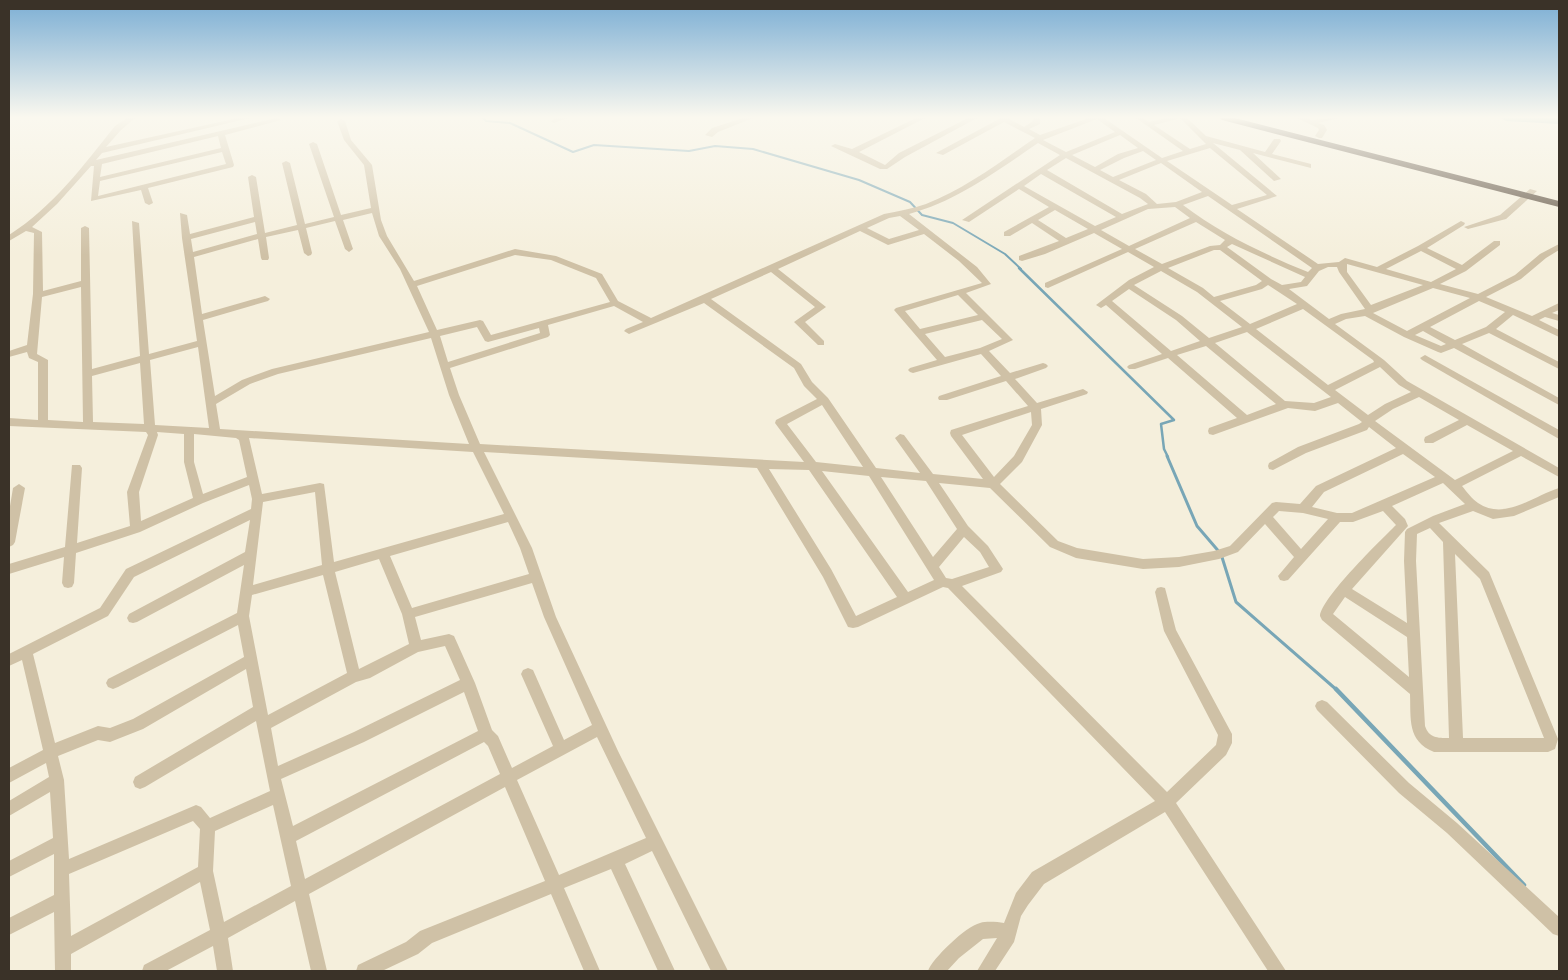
<svg xmlns="http://www.w3.org/2000/svg" width="1568" height="980" font-family="'DM Sans',sans-serif">
<style>
.lines{fill:none;stroke-linecap:round;stroke-linejoin:round}
.stream-far3{stroke:#78a6b6;stroke-width:2}
.stream-far2{stroke:#78a6b6;stroke-width:2.5}
.stream-far1{stroke:#78a6b6;stroke-width:3}
.stream{stroke:#78a6b6;stroke-width:4.5}
.river{fill:#78a6b6;fill-rule:evenodd}
.minor{fill:#cfc1a6;fill-rule:evenodd}
.highway{fill:#5c4e3e;fill-rule:evenodd}
</style>
<rect width="100%" height="100%" fill="#f5efdc"/>
<g class="lines">
<polyline class="stream-far3" points="483,118 486,121 510,123 573,152 594,145 689,151 715,146 753,149 859,180 910,202 922,215 953,223 1005,254 1021,269"/>
<polyline class="stream-far2" points="1019,268 1174,420 1161,424 1164,449 1168,457"/>
<polyline class="stream-far1" points="1167,456 1197,526 1221,554 1236,602 1338,691"/>
<polyline class="stream" points="1336,689 1524,885"/>
<polygon class="river" points="1501,118 1559,118 1559,124 1506,121"/>
<g class="minor">
<path d="M127 118H135L121 130 106 147 238 118H250L102 153 96 160 277 118 281 120 225 135 234 165 233 167 148 188 153 203 149 205 145 203 141 190 91 201 94 166H91L57 204 32 227 42 232 43 291 81 281V228L85 226 89 228 92 369 140 356 132 221 139 223 149 354 197 341 182 238 180 213 187 215 190 234 254 217 248 177 252 175 256 177 265 233 297 225 282 163 286 161 290 163 305 224 334 217 309 144 313 142 317 144 341 215 371 208 364 165 344 140 337 121 341 119 345 121 351 140 372 165 381 220 387 236 414 281 515 249 556 256 602 274 618 301 651 318 884 214C898 211 912 209 926 204 965 189 1000 162 1035 138L1004 122 943 155 936 153 999 119V118H1008L1024 127 1033 121 1034 118H1040V124L1029 129 1040 135 1089 118H1104L1162 158 1183 151 1136 118H1143L1149 122 1167 118H1178L1177 119 1154 125 1190 149 1206 144 1180 118H1187L1206 136 1265 152 1274 139H1280L1281 141 1272 154 1311 164V168L1253 153 1281 179 1274 181 1240 150 1213 143 1277 196 1237 209 1318 264 1339 262 1345 258 1377 267 1418 246 1461 221 1465 223 1464 225 1427 248 1462 265 1494 241H1500V245L1466 271 1440 284 1478 294 1515 275 1540 254 1559 244V250L1546 258 1521 279 1486 297 1532 316 1559 303V310L1552 313 1559 315V321L1545 317 1539 320 1559 330V337L1513 315 1496 329 1559 362V369L1489 333 1462 344 1559 398V405L1454 348 1441 353 1438 352 1404 337 1365 316 1346 319 1335 324 1384 360 1407 381 1559 468V477L1521 456 1462 486C1467 492 1472 499 1478 503 1505 521 1533 496 1559 488V497L1514 516 1493 519 1473 511 1439 523 1489 572 1558 739 1555 749 1548 752H1434C1407 741 1411 719 1410 694L1322 620 1320 616C1322 597 1380 541 1396 525L1383 511 1353 522H1340L1288 580 1284 581 1280 580 1278 576 1294 557 1265 524 1238 552 1219 559 1179 567 1143 569 1076 558 1050 547 990 488 939 483 968 526 988 546 1003 569 1001 572 962 586 1167 792 1216 745 1218 735 1164 631 1155 592 1157 588 1161 587 1165 588 1176 630 1232 734V743L1226 755 1176 803 1286 971H1268L1165 812 1044 884 1028 905 1021 916 1014 942 995 971H977L997 938 983 939 959 958 947 971H928C932 959 966 926 980 923 987 921 997 922 1004 923L1016 893 1032 872 1155 801 948 588 943 587 858 627 853 628 848 627 823 577 757 468 484 452 532 548 556 617 618 751 728 971H711L652 851 625 864 675 971H658L611 869 564 888 600 971H584L551 894 432 943 418 954 382 971H356L358 965 406 942 420 931 545 881 505 787 309 894 327 971H311L295 901 228 938 233 971H217L213 946 166 971H142L144 965 210 930 200 882 71 954V971H55L54 912 9 935V918L54 895V854L9 877V861L53 838 50 792 9 816V801L49 777 46 763 9 783V768L43 750 22 660 9 666V654L100 608 126 569 251 509 252 499 249 485 203 503 140 532 76 553 74 583 72 587 68 588 64 587 62 583 64 557 9 574V564L65 547 72 465H80L82 468 77 543 130 526 127 492 148 435 146 432 9 426V418L38 420V362L29 358 27 352 9 357V351L27 345 33 294 34 233 26 231 9 241V235C53 207 83 166 115 126ZM1097 119 1115 132 1066 152 1043 140ZM1120 135 1138 148 1118 154 1095 167 1072 155ZM218 136 221 148 100 177 102 164ZM1038 143 1060 155 962 220 969 222 1019 189 1049 207 1004 232V236H1010L1032 223 1059 241 1019 256V260L1022 261 1045 254 1094 233 1122 249 1045 283V287L1048 288 1128 252 1154 267 1129 280 1096 305 1101 308 1106 305 1162 354 1129 365 1127 367 1129 369H1135L1168 358 1237 418 1209 428 1208 431 1209 434 1213 435 1288 408 1315 411 1338 403 1362 422 1359 424 1298 447 1269 463 1268 466 1269 469 1273 470 1306 453 1367 430 1369 427 1396 448 1316 486 1300 504 1276 502 1272 503 1230 546 1214 551 1179 557 1143 559 1077 548 1058 541 1000 484 1022 462 1042 425 1041 409 1087 394 1088 392 1083 389 1037 403 1015 379 1046 368 1048 366 1046 364 1043 363 1010 373 989 351 1013 340 966 293 991 284 977 267 909 214C957 201 997 171 1038 143ZM1210 148 1267 195 1232 205 1167 161ZM1143 151 1156 160 1113 177 1100 170 1124 158ZM222 152 226 164 98 196 100 181ZM1066 158 1140 198 1148 204 1122 214 1047 170ZM1161 163 1202 192 1176 202 1157 204 1146 194 1119 180ZM1041 174 1116 217 1095 226 1024 186ZM1208 196 1312 268 1308 272C1264 254 1221 234 1183 205ZM1175 207 1190 218 1129 246 1101 230 1148 209ZM1055 210 1088 229 1066 238 1038 220ZM372 213 379 236 400 269 429 332 272 369 242 380 215 396 203 320 268 301 270 299 265 296 202 314 194 257 258 239 261 258 262 260H268L269 258 266 237 298 230 304 253 308 256 311 255 312 253 306 228 335 221 345 249 349 252 353 249 343 220ZM900 216 919 230 889 239 867 228 889 218ZM255 222 257 234 193 252 191 239ZM1196 222 1225 240 1220 245 1210 246 1162 264 1135 249ZM860 231 888 245 924 234 959 261 982 283 896 308 894 310 937 360 910 368 908 370 910 372 913 373 981 354 1001 376 939 396 938 398 939 400H947L1006 381 1028 406 951 430 950 433 951 436 983 479 933 474 904 435 900 434 895 438 920 473 876 468 828 398 812 382 801 364 711 299 771 272 815 307 794 322 818 345H824V341L805 322 826 307 778 269ZM1232 244 1305 277 1301 282 1282 285 1271 279 1227 247ZM1214 250H1220L1262 281 1256 285 1214 297 1203 288 1168 268ZM1421 251 1456 269 1431 282 1386 269ZM515 255 551 260 596 278 610 302 491 335 483 321 480 320 437 330 417 286ZM1347 264 1423 285 1371 305 1347 272ZM1328 267H1337L1339 272 1365 309 1341 314 1329 319 1289 289 1307 286 1319 271ZM1161 271 1197 292 1242 327 1209 338 1182 316 1134 285ZM1268 285 1297 304 1250 324 1220 301 1262 289ZM81 287 83 422 48 420V360L37 354 42 297ZM1433 288 1470 298 1407 331 1373 313ZM1129 289 1176 320 1200 341 1171 351 1112 301ZM958 295 978 315 920 329 905 311ZM1479 301 1505 312 1486 327 1455 340 1430 327ZM704 303 794 368 804 386 817 399 776 420 775 423 804 462 480 444 459 395 450 368 548 337 550 335 548 325 614 306 643 322 626 329 624 331 629 334ZM1303 309 1373 360 1374 362 1328 385 1256 329ZM982 320 1002 339 980 348 945 357 925 334ZM477 327 485 341 488 342 539 328 540 333 448 362 440 336ZM1423 331 1446 344 1441 346 1415 335ZM1247 332 1331 397 1314 403 1285 401 1215 343ZM431 338 449 395 469 444 220 429 216 404 250 384 278 374ZM1206 346 1276 404 1247 415 1177 355ZM198 347 209 428 155 425 150 360ZM140 363 144 424 93 422 92 376ZM1380 367 1399 385 1411 392 1385 404 1368 415 1335 390ZM1419 397 1459 420 1425 437 1424 440 1425 443H1433L1467 425 1513 451 1455 480 1375 421 1393 409ZM822 405 863 467 816 462 787 424ZM1031 412 1032 425 1014 456 994 477 962 435ZM157 432 184 434V462L193 498 141 521 139 492 158 435ZM194 434 236 438 239 440 247 477 203 494 194 462ZM249 438 473 452 504 514 334 562 324 484 320 483 262 494ZM1403 454 1435 477 1352 513H1337L1312 507 1324 492ZM769 469 809 470 897 597 856 616 831 569ZM822 471 869 476 934 580 908 592ZM881 477 926 481 957 529 933 557ZM1443 483 1465 504 1433 516 1407 529 1405 532 1404 561 1407 623 1352 589 1408 526 1405 519 1392 506ZM315 492 322 565 253 585 263 502ZM1279 511 1303 513 1328 519 1301 549 1273 517ZM250 520 245 552 129 614 127 618 129 622 133 623 137 622 244 565 237 613 108 679 106 683 108 687 113 689 118 687 238 625 244 657 133 719 110 728 98 726 55 743 33 654 108 616 134 577ZM508 522 520 548 529 574 412 608 390 556ZM1430 528 1443 542 1449 738C1437 738 1429 738 1425 726L1416 561 1417 534ZM964 537 980 552 989 567 952 579 946 578 939 567ZM1455 554 1480 579 1544 738H1463ZM379 559 402 614 409 644 359 669 335 572ZM323 575 347 673 268 715 249 616 252 595ZM532 583 544 617 592 725 564 740 533 670 528 668 523 670 521 674 553 746 512 768 498 736 492 730 475 683 454 636 449 634 421 640 415 617ZM1345 597 1407 637 1409 677 1333 614ZM445 646 460 680 354 732 278 766 271 728 356 682 370 678 418 652ZM246 669 253 707 135 777 133 782 135 787 140 789 145 787 256 721 270 791 210 818 201 807 196 805 69 859 64 780 58 756 98 740 110 742 143 729ZM464 692 478 731 293 826 281 779 364 742ZM597 737 646 838 559 875 517 780ZM484 742 488 746 500 774 305 879 296 841ZM273 805 291 886 224 922 213 871 215 831ZM193 821 200 829 198 867 71 936 69 874Z"/>
<polygon points="557,118 567,118 554,123 550,121"/>
<polygon points="743,118 753,118 718,132 712,137 705,135 712,128"/>
<polygon points="916,118 925,118 859,152 885,165 899,153 968,118 977,118 905,157 887,169 880,169 831,146 835,144 852,149"/>
<polygon points="1297,118 1306,118 1311,120 1339,118 1318,123 1324,125 1327,130 1322,138 1319,138 1315,136 1319,130 1318,128"/>
<polygon points="1530,189 1537,191 1506,219 1468,229 1464,227 1500,215"/>
<polygon points="1425,355 1559,430 1559,439 1422,360 1420,358"/>
<polygon points="19,484 25,488 15,542 13,545 9,547 9,512 13,488"/>
<polygon points="1322,700 1327,702 1409,783 1457,823 1559,917 1559,936 1553,934 1447,833 1399,793 1317,710 1315,706 1317,702"/>
</g>
<polygon class="highway" points="1220,118 1235,118 1559,201 1559,207 1222,120"/>
</g>
<linearGradient id="sky" x2="0" y2="1"><stop stop-color="#7baed4"/><stop offset="0.46" stop-color="#faf8ef"/><stop offset="1" stop-color="#faf8ef" stop-opacity="0"/></linearGradient>
<rect width="1568" height="255" fill="url(#sky)"/>
<rect width="1568" height="980" fill="none" stroke="#3a3228" stroke-width="20"/>
</svg>
